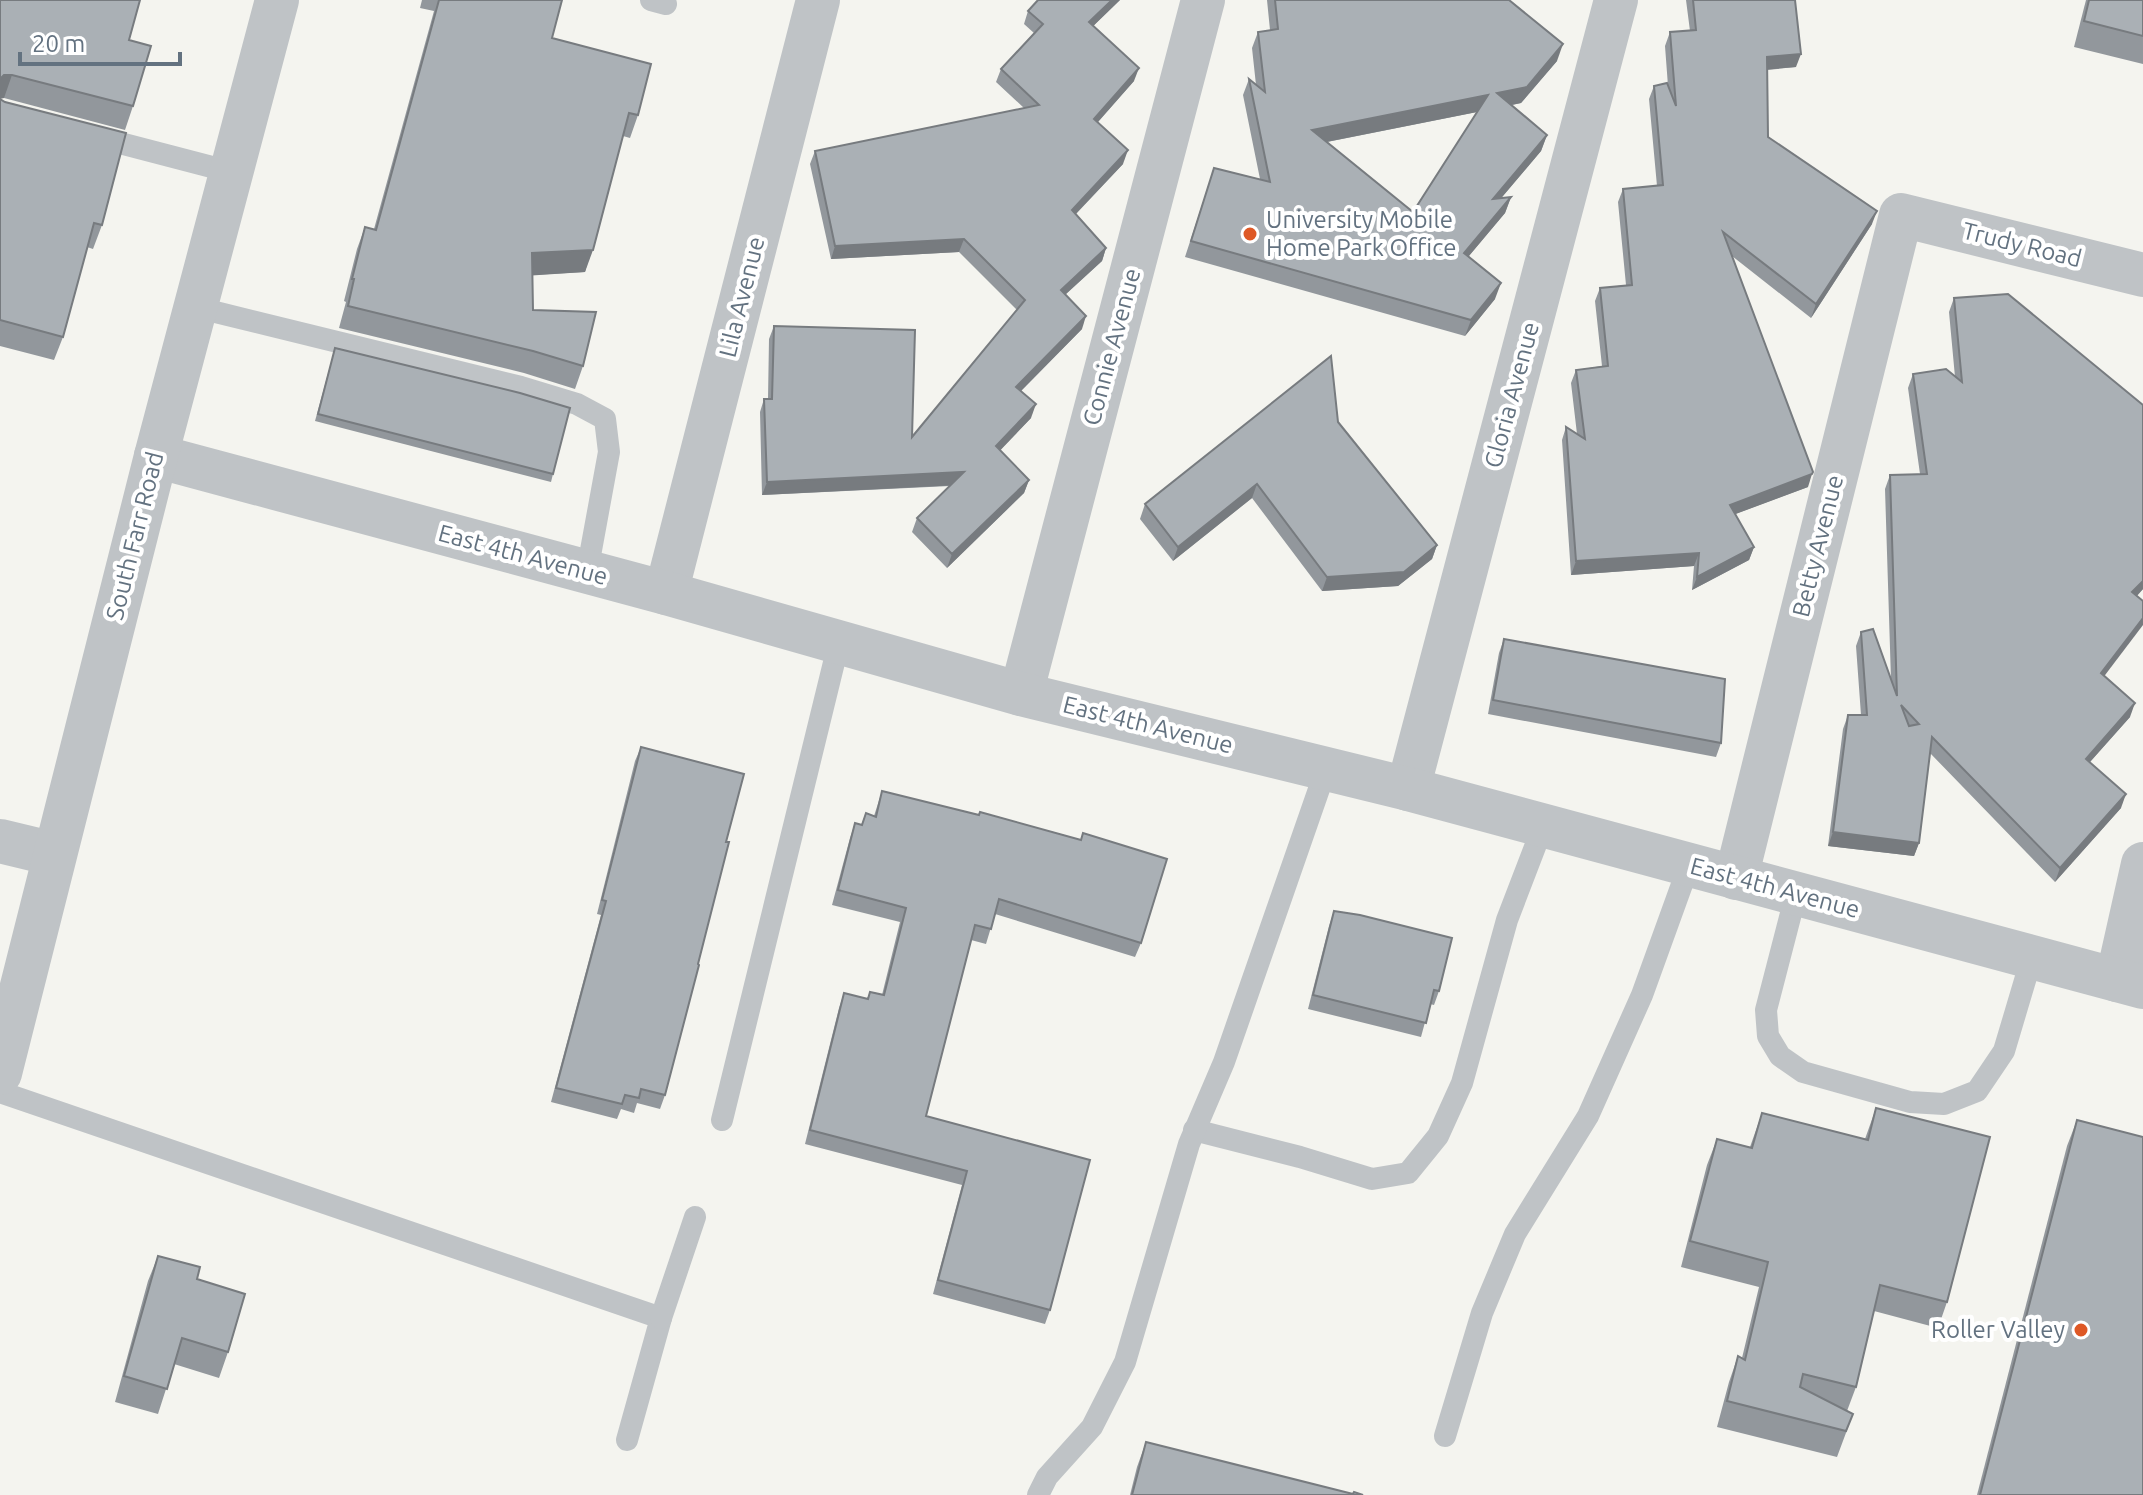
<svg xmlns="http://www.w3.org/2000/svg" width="2143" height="1495" font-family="Ubuntu,sans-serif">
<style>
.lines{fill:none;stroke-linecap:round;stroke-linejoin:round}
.service{stroke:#bfc3c6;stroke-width:22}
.minor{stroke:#bfc3c6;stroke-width:44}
.tertiary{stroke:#bfc3c6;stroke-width:44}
.wall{fill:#92979c;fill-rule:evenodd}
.shaded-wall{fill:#777b7f}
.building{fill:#aab0b5;stroke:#777b7f;stroke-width:2;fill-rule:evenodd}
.poi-dot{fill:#de5825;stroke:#fff;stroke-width:3}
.labels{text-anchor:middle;stroke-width:8;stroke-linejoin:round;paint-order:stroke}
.poi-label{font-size:24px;fill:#637280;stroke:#fff;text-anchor:start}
.street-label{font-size:24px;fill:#637280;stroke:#fff}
</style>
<rect width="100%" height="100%" fill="#f4f4ef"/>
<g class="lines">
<g class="service">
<polyline points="651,0 666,4"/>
<polyline points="93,136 231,172"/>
<polyline points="195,307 521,387 577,404 605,419 609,452 587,572"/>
<polyline points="1796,894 1766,1010 1768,1036 1780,1056 1803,1072 1910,1102 1944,1104 1977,1091 2004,1051 2032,957"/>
<polyline points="0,1092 661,1318 627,1440"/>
<polyline points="722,1120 839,642"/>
<polyline points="1194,1130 1300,1157 1372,1179 1408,1173 1438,1136 1462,1083 1507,920 1543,826"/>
<polyline points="661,1318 695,1217"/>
<polyline points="1445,1436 1482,1313 1515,1234 1588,1116 1642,995 1689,865"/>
<polyline points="1038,1495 1047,1477 1092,1427 1125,1362 1189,1144 1224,1062 1326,769"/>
</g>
<g class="minor">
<polyline points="666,593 818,0"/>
<polyline points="1021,694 1203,0"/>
<polyline points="1408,789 1616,0"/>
<polyline points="1736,878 1901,215 2143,275"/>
<polyline points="2117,980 2143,864"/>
</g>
<g class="tertiary">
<polyline points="156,456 666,593 1021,694 1408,789 2143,987"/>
<polyline points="0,841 54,854"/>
<polyline points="0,1073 156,456 277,0"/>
</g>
</g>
<g class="wall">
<polygon points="0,0 129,40 133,106 125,130 4,98"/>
<polygon points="422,0 562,0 552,38 638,115 630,138 623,136 585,272 532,275 533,310 583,366 575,389 524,373 339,328 346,302 344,301 357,249 365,227 374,229 434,11 420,8"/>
<polygon points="1120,0 1093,26 1134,81 1098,122 1123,164 1076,214 1106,248 1102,261 1065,295 1082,329 1021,391 1031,418 1000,450 1029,480 1024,493 947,568 912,532 917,518 950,486 762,495 760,412 764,399 768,399 769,339 774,326 912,437 1017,310 959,252 831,259 810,164 815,151 1024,108 996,82 1001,69 1034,33 1024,24 1028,11"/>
<path d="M1267 0H1509L1557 61 1521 103 1512 105 1547 135 1541 151 1501 198 1511 197 1505 213 1468 257 1495 299 1465 336 1185 257 1214 168 1260 179 1243 95 1249 79 1256 85 1252 48 1258 32 1270 30ZM1477 112 1413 212 1327 142Z"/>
<polygon points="1686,0 1795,0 1796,67 1767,70 1768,137 1872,224 1811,318 1732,256 1808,487 1735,514 1754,547 1749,560 1692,590 1694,566 1571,575 1562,440 1566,427 1577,434 1571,383 1576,370 1602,366 1595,301 1600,288 1626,285 1618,202 1623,189 1657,186 1649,99 1654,86 1668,86 1665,46 1670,32 1690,31"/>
<polygon points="2086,0 2143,0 2143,64 2074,47"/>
<polygon points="0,99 102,225 93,249 87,247 63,337 54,360 0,346"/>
<polygon points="1954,298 2143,405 2143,589 2137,596 2104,676 2130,717 2090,762 2121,808 2055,882 1930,753 1919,843 1914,856 1828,846 1843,729 1848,715 1861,715 1856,646 1861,632 1891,680 1885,489 1890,475 1920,474 1908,388 1913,374 1955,377 1949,312"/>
<polygon points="335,348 553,474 551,482 315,421"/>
<polygon points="1338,422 1437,545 1432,559 1398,586 1322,591 1252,498 1173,561 1140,519 1145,504"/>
<polygon points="1504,639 1721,743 1716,757 1488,714 1499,653"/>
<polygon points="641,747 726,842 665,1095 660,1109 637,1103 634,1113 621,1109 617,1119 551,1102 601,915 597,914 635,761"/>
<polygon points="882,791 1141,943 1135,957 995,914 986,944 971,940 926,1116 1090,1160 1050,1310 1045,1324 933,1294 962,1185 805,1144 839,1008 844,993 867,999 870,992 882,995 900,922 832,905 850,838 855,823 861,825 866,813 874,816"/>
<polygon points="1334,911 1439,991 1434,1005 1430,1004 1421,1037 1308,1009 1329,926"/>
<polygon points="1876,1108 1947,1302 1938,1328 1874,1311 1856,1387 1847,1411 1853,1414 1837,1457 1717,1427 1729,1382 1738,1356 1742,1358 1759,1287 1681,1267 1707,1165 1717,1139 1750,1147 1762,1113 1865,1139"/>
<polygon points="2077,1120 2143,1495 1977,1495 2067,1146"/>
<polygon points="158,1256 197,1279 228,1352 219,1378 174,1364 158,1414 115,1402 148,1281"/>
<polygon points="1146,1442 1353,1494 1363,1495 1130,1495 1137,1467"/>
</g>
<g class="shaded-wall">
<polygon points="1112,0 1120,0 1084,35 1089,22"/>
<polygon points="1563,44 1557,61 1521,103 1491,109 1497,93"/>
<polygon points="1801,54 1796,67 1762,70 1767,57"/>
<polygon points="1139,68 1134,81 1089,132 1094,119"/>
<polygon points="4,75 12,75 4,98 0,99 0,79"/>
<polygon points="1488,95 1482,111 1306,146 1312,130"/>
<polygon points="1547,135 1541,151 1487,215 1493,199"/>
<polygon points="1128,150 1123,164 1067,223 1072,210"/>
<polygon points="1511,197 1505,213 1458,269 1464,253"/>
<polygon points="1877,211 1872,224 1811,318 1816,304"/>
<polygon points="964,239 959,252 831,259 835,246"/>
<polygon points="1106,248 1102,261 1056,303 1061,290"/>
<polygon points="593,250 585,272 524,276 532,253"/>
<polygon points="1501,283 1495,299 1465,336 1471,320"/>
<polygon points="1086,316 1082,329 1012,400 1016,387"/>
<polygon points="1036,404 1031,418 992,459 996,446"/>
<polygon points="964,472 959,485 762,495 767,482"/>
<polygon points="1812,474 1808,487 1725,518 1730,505"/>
<polygon points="1029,480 1024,493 947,568 952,554"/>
<polygon points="1257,484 1252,498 1173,561 1178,547"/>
<polygon points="1437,545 1432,559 1398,586 1322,591 1327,577"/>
<polygon points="1754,547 1749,560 1692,590 1697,577"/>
<polygon points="1699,553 1694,566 1571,575 1576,561"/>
<polygon points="2143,581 2143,589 2127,606 2132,592"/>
<polygon points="2143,618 2143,625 2096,687 2101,673"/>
<polygon points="2135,703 2130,717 2081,772 2086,759"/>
<polygon points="2126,794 2121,808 2055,882 2060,868"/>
<polygon points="1833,832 1919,843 1914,856 1828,846"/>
</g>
<g class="building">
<polygon points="0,0 140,0 129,40 151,46 133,106 12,75 4,75 0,79"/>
<polygon points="439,0 562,0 552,38 651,64 638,115 629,113 593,250 532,253 533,310 596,312 583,366 533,351 348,306 354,279 352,279 365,227 376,230"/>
<polygon points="1038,0 1112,0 1089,22 1139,68 1094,119 1128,150 1072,210 1106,248 1061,290 1086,316 1016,387 1036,404 996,446 1029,480 952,554 917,518 964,472 767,482 764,399 772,399 774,326 915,330 912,437 1025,300 964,239 835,246 815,151 1039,105 1001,69 1043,24 1028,11"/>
<path d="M1275 0H1509L1563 44 1527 87 1497 93 1547 135 1493 199 1511 197 1464 253 1501 283 1471 320 1191 241 1214 168 1270 182 1249 79 1265 92 1258 32 1278 29ZM1488 95 1413 212 1312 130Z"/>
<polygon points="1693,0 1795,0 1801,54 1767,57 1768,137 1877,211 1816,304 1723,232 1813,472 1812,474 1730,505 1754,547 1697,577 1699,553 1576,561 1566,427 1585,439 1576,370 1608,366 1600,288 1632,285 1623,189 1663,185 1654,86 1667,83 1676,106 1670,32 1696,30"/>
<polygon points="2089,0 2143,0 2143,36 2084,21"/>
<polygon points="0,99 5,102 126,133 102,225 94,223 63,337 0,320"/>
<path d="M2008 294 2143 405V581L2132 592 2143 601V618L2101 673 2135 703 2086 759 2126 794 2060 868 1932 737 1919 843 1833 832 1848 715H1867L1861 632 1873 629 1897 696 1890 475 1927 474 1913 374 1946 369 1962 382 1954 298ZM1901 705 1919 724 1909 726Z"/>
<polygon points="335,348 520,393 570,408 553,474 318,414"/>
<polygon points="1331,356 1338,422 1437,545 1404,572 1327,577 1257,484 1178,547 1145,504"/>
<polygon points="1504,639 1725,679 1721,743 1493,700"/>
<polygon points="641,747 744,774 726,842 729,842 698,964 699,965 665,1095 641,1089 639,1098 625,1095 622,1104 556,1088 606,901 602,900"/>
<polygon points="882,791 979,815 980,812 1081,840 1083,833 1167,859 1141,943 999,899 991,929 975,925 926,1116 1090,1160 1050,1310 938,1280 967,1171 810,1130 844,993 868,999 870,992 884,995 906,908 838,890 855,823 862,825 866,813 876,817"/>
<polygon points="1334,911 1360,915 1452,938 1439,991 1434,990 1426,1023 1313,995"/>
<polygon points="1876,1108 1990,1137 1947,1302 1880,1285 1856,1387 1803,1374 1800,1387 1853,1414 1846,1431 1727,1401 1738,1356 1745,1360 1768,1262 1690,1241 1717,1139 1752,1148 1762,1113 1868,1140"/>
<polygon points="2077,1120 2143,1137 2143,1495 1980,1495"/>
<polygon points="158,1256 200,1267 197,1279 245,1294 228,1352 182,1338 167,1389 124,1376"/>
<polygon points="1146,1442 1353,1494 1354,1492 1363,1495 1132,1495"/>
</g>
<g class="poi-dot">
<circle cx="1250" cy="234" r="8"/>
<circle cx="2081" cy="1330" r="8"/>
</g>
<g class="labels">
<g class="poi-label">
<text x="1266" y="228">University Mobile<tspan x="1266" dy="28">Home Park Office</tspan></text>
<text x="2065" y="1338" text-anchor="end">Roller Valley</text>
</g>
<g class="street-label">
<text transform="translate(2022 245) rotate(14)" y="8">Trudy Road</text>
<text transform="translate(742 297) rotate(-76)" y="8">Lila Avenue</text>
<text transform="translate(1112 347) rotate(-75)" y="8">Connie Avenue</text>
<text transform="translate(1512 395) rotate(-75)" y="8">Gloria Avenue</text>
<text transform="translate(135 536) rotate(-76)" y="8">South Farr Road</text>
<text transform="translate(1818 546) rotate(-76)" y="8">Betty Avenue</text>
<text transform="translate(523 555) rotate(15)" y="8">East 4th Avenue</text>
<text transform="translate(1148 725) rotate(14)" y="8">East 4th Avenue</text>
<text transform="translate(1775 888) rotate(15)" y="8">East 4th Avenue</text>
</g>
</g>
<path d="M20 52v12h160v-12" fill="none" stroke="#637280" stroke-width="4"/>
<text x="32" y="52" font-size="24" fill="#637280" stroke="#ffffff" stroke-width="6" paint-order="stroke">20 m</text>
</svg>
